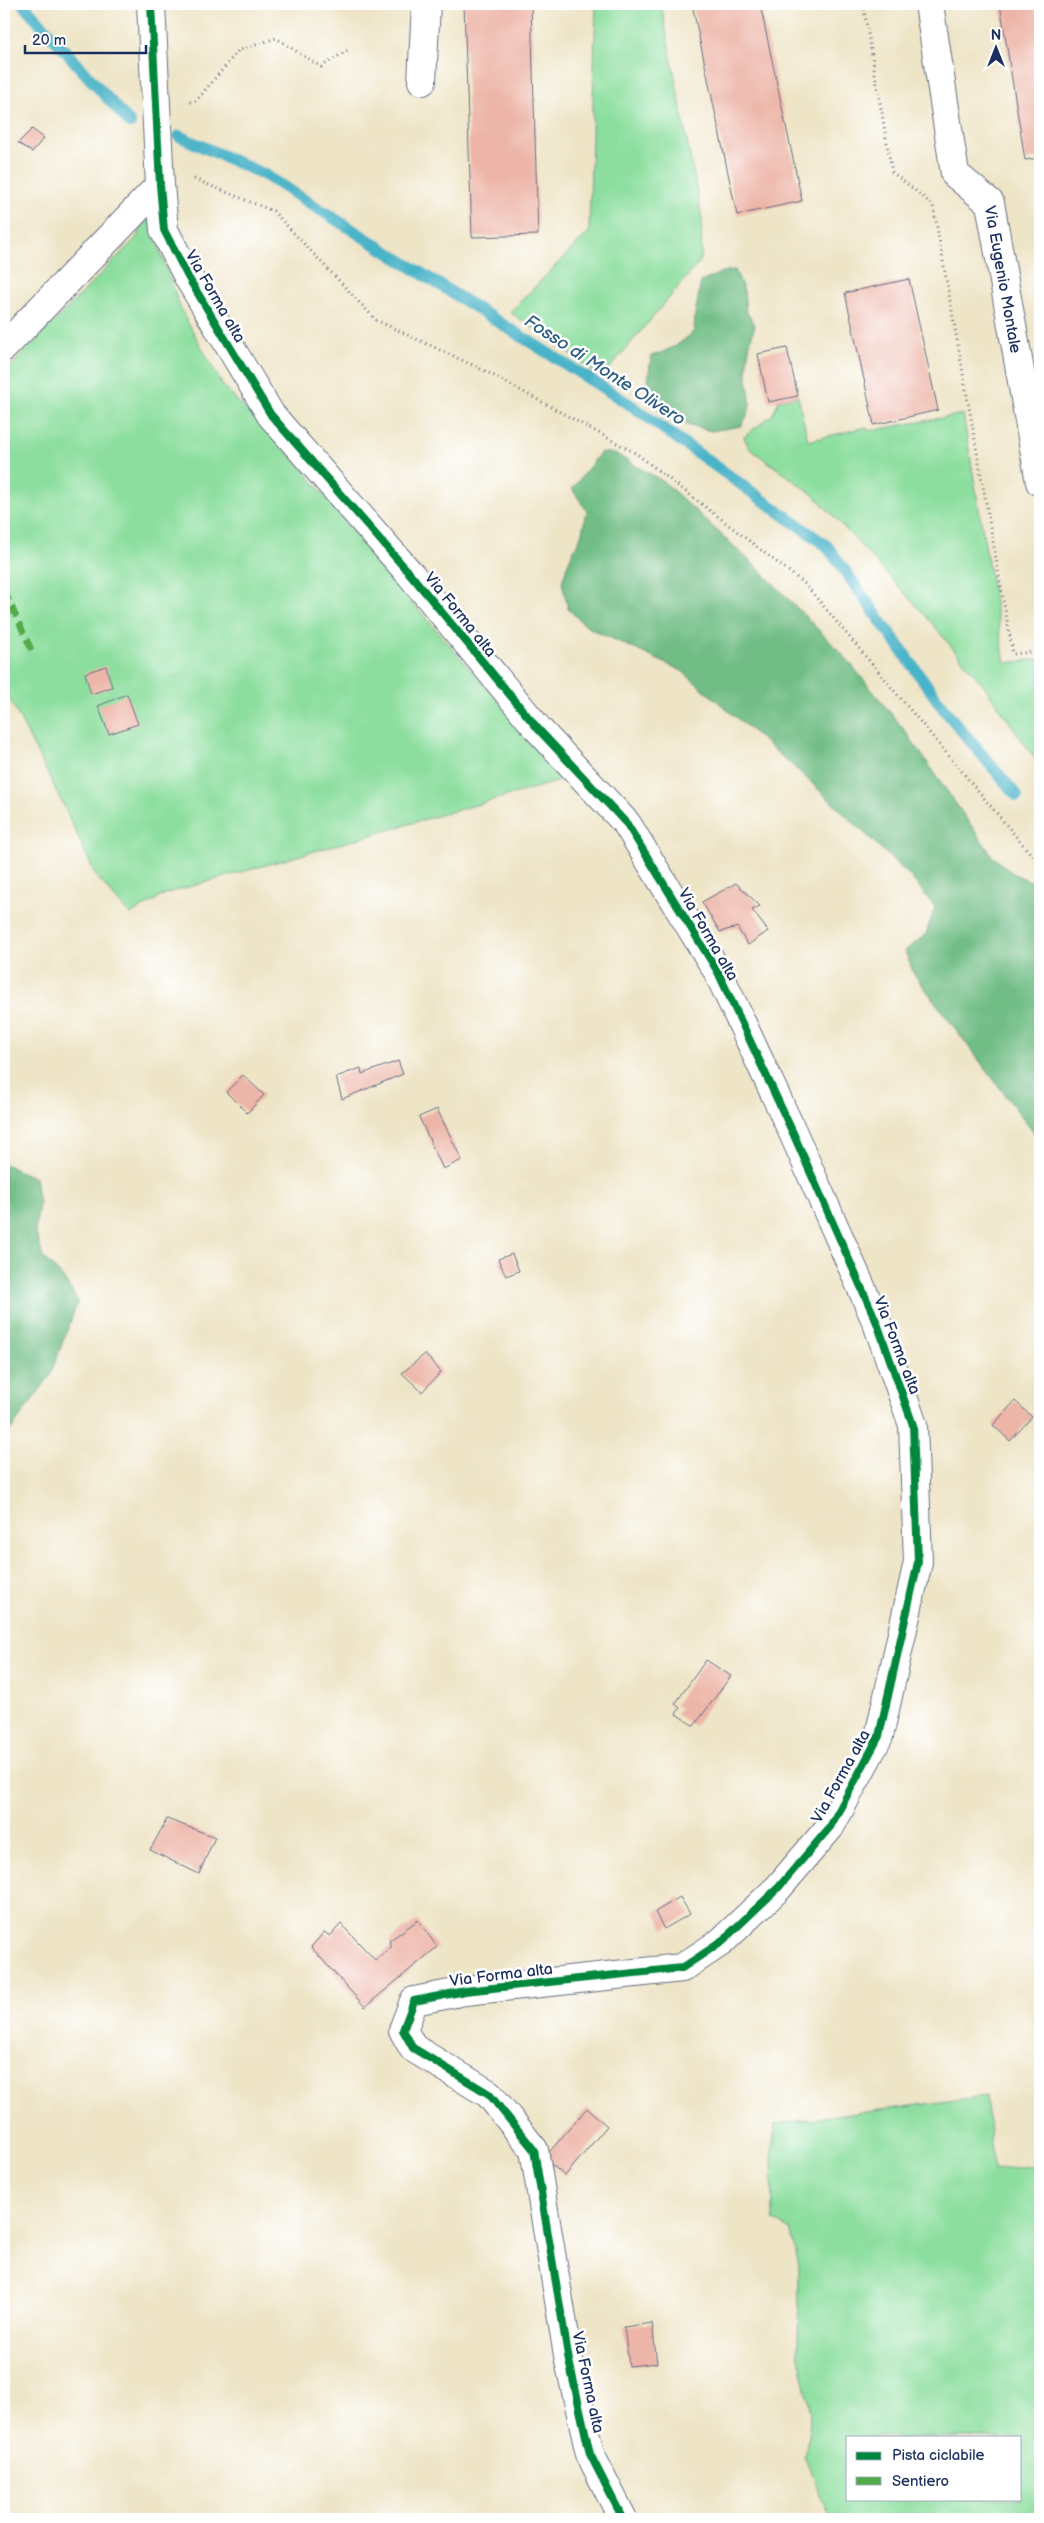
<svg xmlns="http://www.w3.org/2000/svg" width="1044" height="2523" font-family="'Balsamiq Sans',sans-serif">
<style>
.green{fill:#8cde9e;stroke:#54867e;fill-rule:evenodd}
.forest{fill:#71bd85;stroke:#467672}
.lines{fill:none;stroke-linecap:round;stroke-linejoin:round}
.stream{stroke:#4ab3c8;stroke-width:12}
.building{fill:#edb5a8}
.street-casing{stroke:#656e82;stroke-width:30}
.path{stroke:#656e82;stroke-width:3;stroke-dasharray:1 4;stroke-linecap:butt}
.street{stroke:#fff;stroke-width:28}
.quiet{stroke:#52ab49;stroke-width:6;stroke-dasharray:12 6;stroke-linecap:butt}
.cycleway-casing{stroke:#fff;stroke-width:11}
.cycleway{stroke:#00873e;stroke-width:8}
.labels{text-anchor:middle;stroke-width:5;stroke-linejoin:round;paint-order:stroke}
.street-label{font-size:16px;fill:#1b2f5e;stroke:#fff}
.water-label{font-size:18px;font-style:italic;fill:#2b5d83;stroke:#fff}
</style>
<rect width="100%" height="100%" fill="#fff"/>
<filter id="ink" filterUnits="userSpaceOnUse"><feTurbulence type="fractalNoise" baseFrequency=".02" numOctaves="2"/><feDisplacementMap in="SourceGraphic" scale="10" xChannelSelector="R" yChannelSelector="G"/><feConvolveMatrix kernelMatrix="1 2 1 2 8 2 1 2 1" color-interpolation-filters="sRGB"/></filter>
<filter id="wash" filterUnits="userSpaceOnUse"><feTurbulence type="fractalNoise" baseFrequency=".0096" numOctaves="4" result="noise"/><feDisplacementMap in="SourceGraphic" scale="20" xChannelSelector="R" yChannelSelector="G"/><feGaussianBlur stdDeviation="1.12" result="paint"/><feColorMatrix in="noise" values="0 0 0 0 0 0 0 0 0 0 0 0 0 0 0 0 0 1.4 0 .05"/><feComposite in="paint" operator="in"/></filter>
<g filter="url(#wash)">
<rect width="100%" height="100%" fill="#eee4c6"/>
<g class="green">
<polygon points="596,4 661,4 702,219 701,260 602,377 510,312 589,232"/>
<polygon points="148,216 181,310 223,386 301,466 372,556 566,779 165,894 130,915 96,876 61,800 4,688 4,376 7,370 137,237"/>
<polygon points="798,396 808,441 866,427 869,431 963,414 1005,663 1040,659 1040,766 985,687 925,615 815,496 749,448 744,437 773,414 779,400"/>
<path d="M986 2096 994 2171 1040 2164V2519H831L805 2456 811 2413 798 2352 799 2266 790 2229 773 2220 772 2150 776 2124ZM848 2437H1020V2499H848Z"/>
</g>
<g class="forest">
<path d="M735 270 744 291 746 311 755 325C751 339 747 353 747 368 746 396 758 400 741 426L711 431 663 417 647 390 651 356C666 352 683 343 694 331L695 314 701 282 722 272Z"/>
<polygon points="601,452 616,454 664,482 762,572 846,658 906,732 993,857 1014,874 1040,885 1040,1141 914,974 905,951 926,934 935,907 910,876 801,773 682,671 587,627 568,609 562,582 570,558 581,536 587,511 572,489"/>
<polygon points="4,1164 35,1178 39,1204 35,1230 43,1257 62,1276 78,1301 50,1376 4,1439"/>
</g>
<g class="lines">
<g class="stream">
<polyline points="23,4 130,123"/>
<polyline points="179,136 265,175 632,406 827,546 946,712 1017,796"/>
</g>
</g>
<g id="blocks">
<g class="building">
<polygon points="464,4 531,4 538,235 472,237"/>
<polygon points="692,4 760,4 802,201 737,215"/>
<polygon points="1000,4 1040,4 1040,158 1025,160"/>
<polygon points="32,129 44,138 32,152 18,143"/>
<polygon points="909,279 938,410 874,425 845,293"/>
<polygon points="787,348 798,396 768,402 758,354"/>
<polygon points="106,666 112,687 91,694 85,673"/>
<polygon points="127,694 138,724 109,734 98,706"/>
<polygon points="736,883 760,906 752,910 768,931 748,945 737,927 720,932 702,902"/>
<polygon points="398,1061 403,1074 342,1099 336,1077 361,1068 362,1074"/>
<polygon points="243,1075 264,1095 247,1113 226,1092"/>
<polygon points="437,1109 462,1160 443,1169 419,1117"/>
<polygon points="512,1254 519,1271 506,1276 498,1259"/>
<polygon points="425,1354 441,1372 422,1392 402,1373"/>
<polygon points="1015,1401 1032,1417 1010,1441 993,1425"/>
<polygon points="706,1660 731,1676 694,1726 676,1714 680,1708 675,1704"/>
<polygon points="167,1819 215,1837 199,1874 150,1850"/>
<polygon points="680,1897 690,1914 664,1929 655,1912"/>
<polygon points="418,1920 437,1947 365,2007 311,1947 324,1932 330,1936 341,1924 375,1960 392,1946 389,1941"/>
<polygon points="587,2108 607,2126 565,2176 544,2158"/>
<polygon points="652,2323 657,2363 629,2366 624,2327"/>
</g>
</g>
</g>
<g filter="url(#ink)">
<use href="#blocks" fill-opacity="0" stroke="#656e82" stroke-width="1"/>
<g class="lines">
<defs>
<g id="street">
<polyline points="151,4 160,185 164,230 188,277 271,415 411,575 539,730 627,824 718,972 793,1133 877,1323 913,1425 918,1562 879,1736 830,1827 778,1888 721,1942 682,1968 465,1991 414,2001 403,2030 413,2048 489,2094 534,2150 569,2361 590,2454 623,2519"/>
<path id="s1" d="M929 4 955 174 990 203 1040 482"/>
<polyline points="422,81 426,4"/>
<polyline points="4,347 160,185"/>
</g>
</defs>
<use href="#street" class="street-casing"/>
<g class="path">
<polyline points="863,4 892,172 933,205 1013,654 1040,651"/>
<polyline points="190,102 196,101 238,51 276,38 321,67 348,50"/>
<polyline points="194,179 273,211 376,320 485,371 637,454 805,584 1040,865"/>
</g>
<use href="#street" class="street"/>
<polyline class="quiet" points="4,590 33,653"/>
<defs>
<polyline id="cycleway" points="151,4 160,185 164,230 188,277 271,415 411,575 539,730 627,824 718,972 793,1133 877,1323 913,1425 918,1562 879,1736 830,1827 778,1888 721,1942 682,1968 465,1991 414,2001 403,2030 413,2048 489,2094 534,2150 569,2361 590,2454 623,2519"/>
</defs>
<use href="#cycleway" class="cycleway-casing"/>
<use href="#cycleway" class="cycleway"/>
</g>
</g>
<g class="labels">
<g class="street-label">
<text dy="6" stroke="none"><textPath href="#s1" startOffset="295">Via Eugenio Montale</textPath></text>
<text transform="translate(216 296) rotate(60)" y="6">Via Forma alta</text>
<text transform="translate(461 614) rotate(51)" y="6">Via Forma alta</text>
<text transform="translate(709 934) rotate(60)" y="6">Via Forma alta</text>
<text transform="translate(898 1345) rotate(69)" y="6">Via Forma alta</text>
<text transform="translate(840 1776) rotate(-61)" y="6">Via Forma alta</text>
<text transform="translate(501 1974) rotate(-7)" y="6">Via Forma alta</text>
<text transform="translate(589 2382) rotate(78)" y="6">Via Forma alta</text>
</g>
<g class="water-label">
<text transform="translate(605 370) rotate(33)" y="6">Fosso di Monte Olivero</text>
</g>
</g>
<rect width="1044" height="2523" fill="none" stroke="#fff" stroke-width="20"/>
<rect x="846" y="2436" width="175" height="65" fill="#ffffff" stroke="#a4acbf"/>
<rect x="856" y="2452" width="25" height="8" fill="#00873e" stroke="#a4acbf"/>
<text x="892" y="2460" font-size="15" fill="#1b2f5e">Pista ciclabile</text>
<rect x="856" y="2477" width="25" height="8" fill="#52ab49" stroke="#a4acbf"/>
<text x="892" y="2486" font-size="15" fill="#1b2f5e">Sentiero</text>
<g transform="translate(996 48)" stroke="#ffffff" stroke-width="4" paint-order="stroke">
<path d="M0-4L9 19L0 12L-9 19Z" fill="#1b2f5e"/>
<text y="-8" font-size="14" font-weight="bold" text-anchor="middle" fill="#1b2f5e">N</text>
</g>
<path d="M25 45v8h121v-8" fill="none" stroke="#1b2f5e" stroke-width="2.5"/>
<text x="32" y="45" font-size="15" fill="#1b2f5e" stroke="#ffffff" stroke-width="4" paint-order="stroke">20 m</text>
</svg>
